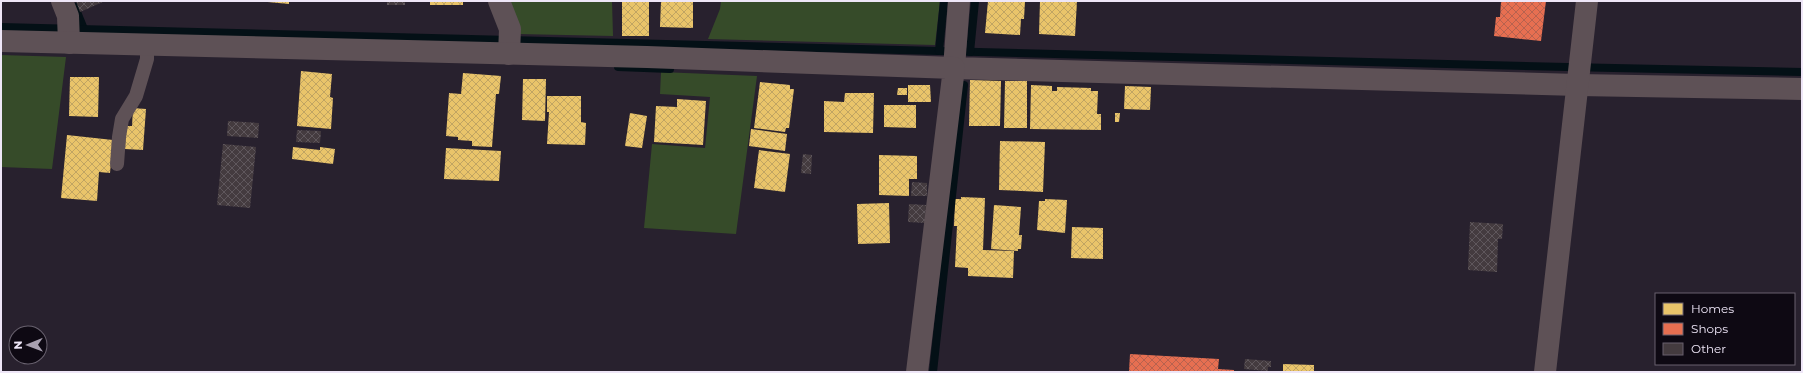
<svg xmlns="http://www.w3.org/2000/svg" width="1803" height="373" font-family="Montserrat,sans-serif">
<style>
.grass{fill:#364b29}
.homes{fill:url(#homes-cross-hatch)}
.shops{fill:url(#shops-cross-hatch)}
.lines{fill:none;stroke-linecap:round;stroke-linejoin:round}
.stream{stroke:#041016;stroke-width:8}
.building{fill:url(#building-cross-hatch)}
.lane{stroke:#5e5156;stroke-width:14}
.street{stroke:#5e5156;stroke-width:22}
</style>
<defs>
<pattern id="homes-cross-hatch" width="8" height="8" patternUnits="userSpaceOnUse"><rect width="8" height="8" fill="#e9c46a"/><path d="M0 0l8 8M0 8l8-8" fill="none" stroke="#c0a462"/></pattern>
<pattern id="shops-cross-hatch" width="8" height="8" patternUnits="userSpaceOnUse"><rect width="8" height="8" fill="#e76f51"/><path d="M0 0l8 8M0 8l8-8" fill="none" stroke="#b7624f"/></pattern>
<pattern id="building-cross-hatch" width="8" height="8" patternUnits="userSpaceOnUse"><rect width="8" height="8" fill="#443b3f"/><path d="M0 0l8 8M0 8l8-8" fill="none" stroke="#5f575c"/></pattern>
</defs>
<rect width="100%" height="100%" fill="#28212e"/>
<g class="grass">
<polygon points="505,1 612,1 613,36 518,34"/>
<polygon points="721,1 940,1 935,45 708,39 720,9"/>
<polygon points="1,55 66,57 52,169 1,167"/>
<polygon points="661,72 757,76 736,234 644,228 652,144 705,148 710,97 660,94"/>
</g>
<g class="homes">
<polygon points="257,1 289,1 289,4"/>
<rect x="430" y="1" width="33" height="4"/>
<rect x="622" y="1" width="27" height="35"/>
<polygon points="661,1 693,1 693,28 660,27"/>
<polygon points="988,1 1025,1 1024,19 1021,19 1020,35 985,33"/>
<polygon points="1040,1 1077,1 1075,36 1039,34"/>
<polygon points="301,71 332,74 330,97 333,98 331,129 297,126"/>
<polygon points="463,73 501,76 499,94 496,94 492,147 472,146 472,141 458,140 458,137 446,136 449,93 461,94"/>
<polygon points="70,77 99,77 98,117 69,116"/>
<polygon points="523,79 546,79 545,121 522,120"/>
<polygon points="970,80 1001,81 1000,126 969,126"/>
<polygon points="1005,81 1027,81 1027,128 1004,128"/>
<polygon points="760,82 790,85 790,89 794,89 789,128 786,128 785,132 754,128"/>
<polygon points="908,85 930,85 931,102 908,102"/>
<polygon points="1031,85 1052,86 1052,91 1057,91 1057,87 1091,88 1091,91 1098,91 1097,114 1101,114 1101,130 1030,129"/>
<polygon points="1125,86 1151,87 1150,110 1124,109"/>
<polygon points="898,88 907,88 907,95 897,95"/>
<polygon points="845,93 874,93 873,133 824,132 824,101 844,102"/>
<polygon points="547,96 581,96 581,122 586,123 585,145 547,144 549,112 547,112"/>
<polygon points="677,99 706,101 703,145 654,142 656,106 677,107"/>
<polygon points="884,105 916,105 916,128 884,127"/>
<polygon points="133,108 146,109 143,150 125,149 126,126 132,126"/>
<polygon points="630,113 647,116 642,148 625,146"/>
<polygon points="1115,113 1120,113 1119,122 1115,122"/>
<polygon points="751,129 787,134 785,151 749,146"/>
<polygon points="67,135 113,140 110,173 99,172 97,201 61,198"/>
<polygon points="1000,141 1045,142 1043,192 999,190"/>
<polygon points="293,147 320,150 320,147 335,149 333,164 292,159"/>
<polygon points="446,148 501,151 499,181 444,179"/>
<polygon points="759,150 790,154 785,192 754,188"/>
<polygon points="879,155 917,156 917,179 909,179 909,196 879,195"/>
<polygon points="961,197 985,198 983,250 1014,251 1013,278 968,276 968,268 955,267 957,226 954,226 955,199 961,199"/>
<polygon points="1045,199 1067,200 1065,233 1037,230 1039,201 1045,201"/>
<polygon points="889,203 890,243 858,244 857,204"/>
<polygon points="994,205 1021,207 1019,235 1022,235 1021,249 1018,249 1018,251 991,249"/>
<polygon points="1072,227 1103,228 1103,259 1071,258"/>
<polygon points="1283,364 1314,365 1314,372 1283,372"/>
</g>
<g class="shops">
<polygon points="1501,1 1546,1 1541,41 1494,36 1496,17 1500,17"/>
<polygon points="1130,354 1219,359 1218,369 1234,370 1234,372 1129,372"/>
</g>
<g class="lines">
<g class="stream">
<polyline points="75,7 84,29"/>
<polyline points="1,27 1567,67 1802,72"/>
<polyline points="939,51 944,1"/>
<polyline points="970,52 975,1"/>
<polyline points="618,67 670,69"/>
<polyline points="933,372 964,85"/>
</g>
</g>
<g class="building">
<polygon points="76,1 105,1 80,12"/>
<rect x="387" y="1" width="18" height="4"/>
<polygon points="228,121 259,123 258,138 227,136"/>
<polygon points="297,130 321,131 320,143 296,142"/>
<polygon points="223,144 256,147 250,208 217,205"/>
<polygon points="803,154 812,155 811,174 801,173"/>
<polygon points="912,182 927,183 927,196 911,196"/>
<polygon points="909,204 926,205 925,223 908,222"/>
<polygon points="1470,222 1503,224 1502,239 1498,239 1497,272 1468,270"/>
<polygon points="1245,359 1271,361 1271,367 1268,367 1268,371 1244,369"/>
</g>
<g class="lines">
<polyline class="lane" points="117,164 119,137 122,119 136,96 147,59 147,44"/>
<g class="street">
<polyline points="62,1 68,16 69,43"/>
<polyline points="499,1 510,29 509,54"/>
<polyline points="959,1 954,68 1578,85 1802,89"/>
<polyline points="1,41 647,57 954,68 917,372"/>
<polyline points="1545,372 1587,1"/>
</g>
</g>
<rect width="1803" height="373" fill="none" stroke="#eee6f7" stroke-width="4"/>
<rect x="1655" y="293" width="140" height="72" fill="#0e0913" stroke="#68616e"/>
<rect x="1663" y="303" width="20" height="12" fill="#e9c46a" stroke="#68616e"/>
<text x="1691" y="313" font-size="12" fill="#eee6f7">Homes</text>
<rect x="1663" y="323" width="20" height="12" fill="#e76f51" stroke="#68616e"/>
<text x="1691" y="333" font-size="12" fill="#eee6f7">Shops</text>
<rect x="1663" y="343" width="20" height="12" fill="#443b3f" stroke="#68616e"/>
<text x="1691" y="353" font-size="12" fill="#eee6f7">Other</text>
<g transform="translate(28 345) rotate(269)"><circle r="19" fill="#0e0913" stroke="#68616e"/>
<path d="M0-3L7 15L0 10L-7 15Z" fill="#a9a1b1"/>
<text y="-6" font-size="11" font-weight="bold" text-anchor="middle" fill="#eee6f7">N</text>
</g>
</svg>
